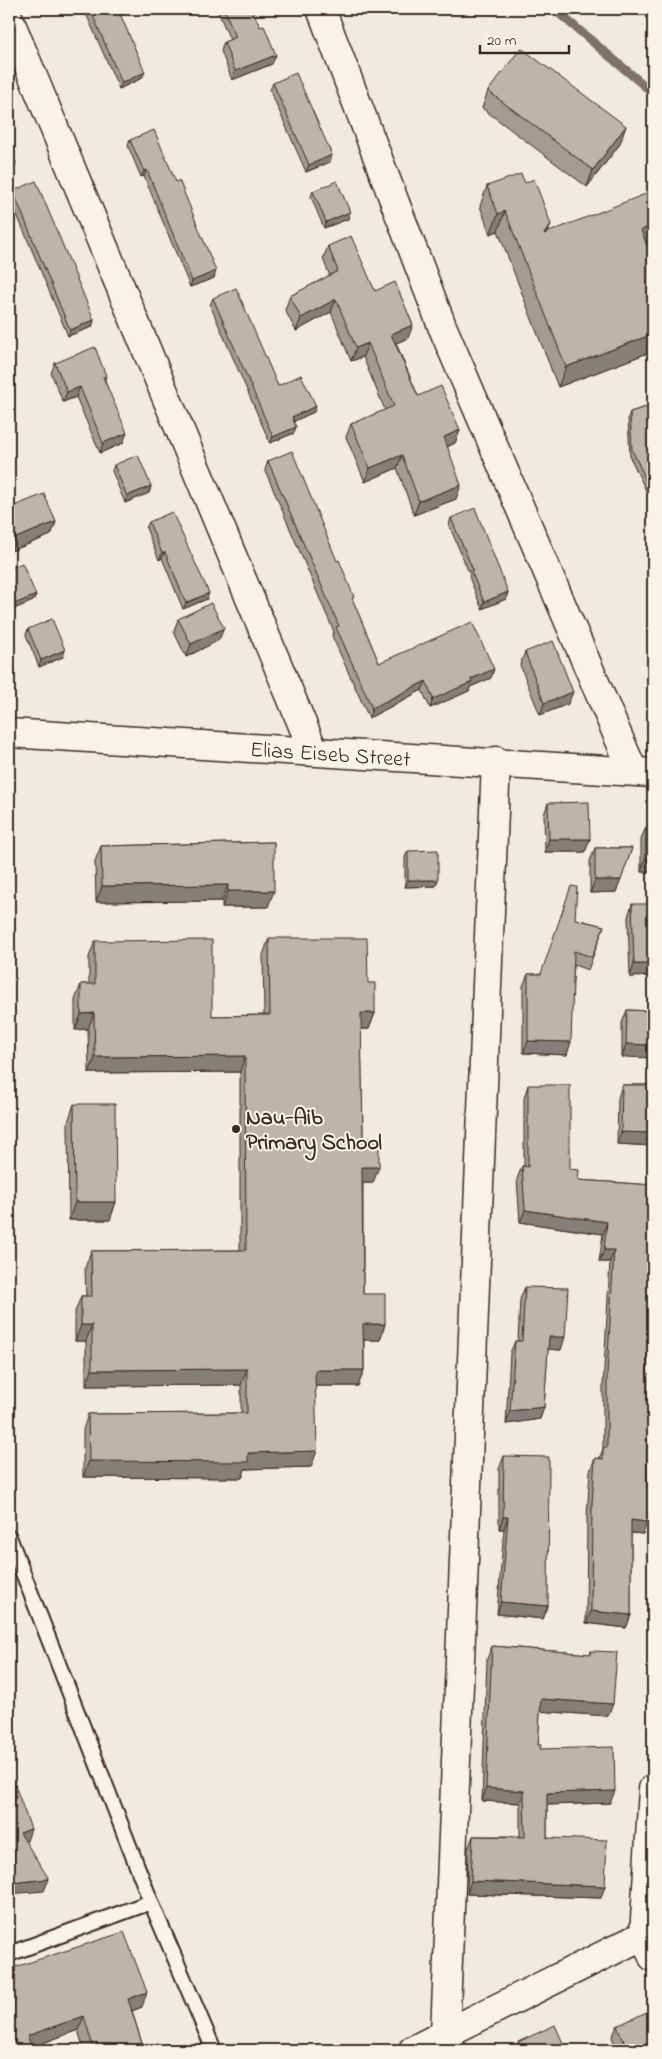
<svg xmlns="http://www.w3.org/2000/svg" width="662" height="2059" font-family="'Indie Flower',sans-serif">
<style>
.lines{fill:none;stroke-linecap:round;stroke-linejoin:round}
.stream{stroke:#7e7266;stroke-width:9}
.lane-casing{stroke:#3b2a1e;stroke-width:18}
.street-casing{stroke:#3b2a1e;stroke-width:31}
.lane{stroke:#f7f3e8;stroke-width:14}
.street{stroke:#f7f3e8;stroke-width:28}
.wall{fill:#a39c92;stroke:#3b2a1e}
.shaded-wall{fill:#847f77;stroke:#3b2a1e}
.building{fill:#bdb5aa;stroke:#3b2a1e}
.poi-dot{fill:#3b2a1e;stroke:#f7f3e8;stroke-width:2}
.labels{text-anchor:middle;stroke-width:4;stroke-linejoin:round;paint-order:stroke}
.street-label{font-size:22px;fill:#3b2a1e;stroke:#f7f3e8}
.poi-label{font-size:22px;font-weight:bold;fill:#3b2a1e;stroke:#f7f3e8;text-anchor:start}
</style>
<rect width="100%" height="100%" fill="#efebe0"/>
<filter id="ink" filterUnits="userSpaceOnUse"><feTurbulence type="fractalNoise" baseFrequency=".02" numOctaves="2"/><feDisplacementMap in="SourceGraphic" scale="10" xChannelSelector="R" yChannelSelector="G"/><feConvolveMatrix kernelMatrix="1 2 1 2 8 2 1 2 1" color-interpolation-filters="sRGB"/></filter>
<g filter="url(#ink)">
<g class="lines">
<polyline class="stream" points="554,9 653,93"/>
<defs>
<g id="lane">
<polyline points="9,1537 151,1902 214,2050"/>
<polyline points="9,1954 151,1902"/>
</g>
<g id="street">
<polyline points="321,9 442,326 633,771"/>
<polyline points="9,19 313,750"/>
<path id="s1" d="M9 733 653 773"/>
<polyline points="653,1789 644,1935 653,1957"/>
<polyline points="413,2050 644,1935"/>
<polyline points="452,2050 445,2035 496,761"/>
</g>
</defs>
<use href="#lane" class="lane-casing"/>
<use href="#street" class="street-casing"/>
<use href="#lane" class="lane"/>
<use href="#street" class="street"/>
</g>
<g class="wall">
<polygon points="84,9 118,9 142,78 119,89"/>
<polygon points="217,9 252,9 272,64 232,80 221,51 224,42 230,40"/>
<polygon points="273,83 332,155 330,162 306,172 270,90"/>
<polygon points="488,91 620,144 587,187 482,108"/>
<polygon points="130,140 214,278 190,287 144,176 141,177 128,146"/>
<polygon points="525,183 548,232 647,245 653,262 653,351 558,387 498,231 490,234 480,206 487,186"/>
<polygon points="13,191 94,320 92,327 68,336 10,198"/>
<polygon points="313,191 350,212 348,219 324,228 311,197"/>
<polygon points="328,246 375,291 408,338 396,343 418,396 460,430 455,443 447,447 456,499 414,515 397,468 365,482 346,437 351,424 385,410 363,357 351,361 331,312 296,331 285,310 290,296 330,276 323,259"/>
<polygon points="213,298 278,386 314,412 294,421 294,433 270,443 210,305"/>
<polygon points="55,363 106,376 105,380 123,443 100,453 76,397 63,402 51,373"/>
<polygon points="653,405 653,501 649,497 630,457 628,418 630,412"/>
<polygon points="268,461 353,601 379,663 491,678 470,687 469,691 430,708 422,690 369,718 332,636 334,632 265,470"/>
<polygon points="114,465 151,486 149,493 125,503 112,471"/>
<polygon points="9,508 56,522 51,535 11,551 9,545"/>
<polygon points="451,518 508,592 506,599 482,609 469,577 470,575 449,525"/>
<polygon points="149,522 207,599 183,609 162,558 159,560 146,528"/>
<polygon points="9,569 36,595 33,601 9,611"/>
<polygon points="178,619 219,640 186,657 174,632"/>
<polygon points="28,629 65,650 63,657 39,667 26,635"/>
<polygon points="525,652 568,704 540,715 520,665"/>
<polygon points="548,803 590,839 585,852 545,852 544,815"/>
<polygon points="646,827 653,872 641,872 641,839"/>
<polygon points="274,842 268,907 222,907 222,901 96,902 95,861 101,846"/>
<polygon points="595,848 632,848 616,892 590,893 590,861"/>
<polygon points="408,851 436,886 405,887 405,857"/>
<polygon points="632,904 653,976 630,977 628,917"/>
<polygon points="575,919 604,926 588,970 574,965 567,1055 523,1053 523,986 528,974 541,974"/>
<polygon points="269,938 368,983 375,1013 369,1029 361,1029 363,1138 373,1183 363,1183 363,1294 385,1324 380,1340 364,1340 364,1370 358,1386 315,1386 311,1467 245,1469 242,1478 83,1477 83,1430 88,1414 241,1413 241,1385 86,1386 86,1341 75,1341 75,1312 81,1296 86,1296 85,1268 91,1251 240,1250 240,1072 89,1073 88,1029 75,1030 75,1000 81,984 89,984 89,957 95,941 212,1016 264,1015 263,955"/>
<polygon points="627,1010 653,1011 622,1057 622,1023"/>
<polygon points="528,1085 570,1169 578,1180 653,1185 647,1374 647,1448 643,1534 631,1533 631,1615 626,1628 586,1623 587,1516 590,1471 595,1458 599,1459 603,1449 603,1387 610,1262 599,1262 603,1234 520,1222 517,1179 522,1166 524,1166 524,1098"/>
<polygon points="622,1085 653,1085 653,1146 617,1144 618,1098"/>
<polygon points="74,1104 116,1202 110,1220 69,1220 68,1122"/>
<polygon points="525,1287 561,1350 548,1349 544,1407 540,1419 506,1424 510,1353 515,1341 518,1341 520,1299"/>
<polygon points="504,1456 548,1606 543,1619 497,1614 504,1529 499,1529 499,1469"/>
<polygon points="492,1646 590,1654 591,1651 608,1716 540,1711 538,1745 540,1749 610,1803 547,1805 547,1838 601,1898 467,1894 468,1848 473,1836 520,1836 520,1803 482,1801 487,1659"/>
<polygon points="9,1969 142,2007 132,2011 144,2050 84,2050 78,2030 32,2047"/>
<polygon points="617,2026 653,2050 618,2050 612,2038"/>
<polygon points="518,2042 566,2050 515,2050"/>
</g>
<g class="shaded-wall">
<polygon points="276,55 272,64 232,80 235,71"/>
<polygon points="145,72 142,78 119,89 122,83"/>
<polygon points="626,126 620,144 587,187 593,170"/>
<polygon points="332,155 330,162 306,172 309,165"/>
<polygon points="16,163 14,170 9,172 9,166"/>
<polygon points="147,170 144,176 141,177 144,171"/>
<polygon points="505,211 498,231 490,234 498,214"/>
<polygon points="350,212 348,219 324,228 326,222"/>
<polygon points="551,224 544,244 544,234"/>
<polygon points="653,226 653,243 634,250 641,230"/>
<polygon points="216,271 214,278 190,287 192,281"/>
<polygon points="336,299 331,312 296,331 301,318"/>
<polygon points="94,320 92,327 68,336 70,330"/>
<polygon points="413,325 408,338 387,347 391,334"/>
<polygon points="653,334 653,351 558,387 566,367"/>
<polygon points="368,343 363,357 351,361 356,348"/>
<polygon points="80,387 76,397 63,402 67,392"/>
<polygon points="316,406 314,412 290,423 292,417"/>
<polygon points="296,427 294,433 270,443 273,437"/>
<polygon points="460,430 455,443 439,450 444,437"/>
<polygon points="127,433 123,443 100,453 103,443"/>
<polygon points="402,455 397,468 365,482 370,468"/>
<polygon points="461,485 456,499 414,515 419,501"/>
<polygon points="151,486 149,493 125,503 127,496"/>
<polygon points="56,522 51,535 11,551 16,538"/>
<polygon points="165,552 162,558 159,560 162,553"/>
<polygon points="508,592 506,599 482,609 484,602"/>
<polygon points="209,593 207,599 183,609 186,603"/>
<polygon points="36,595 33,601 9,611 12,605"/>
<polygon points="224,628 219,640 186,657 191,644"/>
<polygon points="65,650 63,657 39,667 41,660"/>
<polygon points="494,669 491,678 470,687 469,691 430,708 433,699 471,679"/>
<polygon points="426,681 422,690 369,718 372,708"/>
<polygon points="573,692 568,704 540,715 544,703"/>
<polygon points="549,839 590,839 585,852 545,852"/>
<polygon points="645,859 653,859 653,872 641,872"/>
<polygon points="408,880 438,880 436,886 405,887"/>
<polygon points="595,880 621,880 616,892 590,893"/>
<polygon points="228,885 222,901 96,902 102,886"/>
<polygon points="228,891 274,891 268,907 222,907"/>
<polygon points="634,964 653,964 653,976 630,977"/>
<polygon points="94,1013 88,1029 75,1030 81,1014"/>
<polygon points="361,1013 375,1013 369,1029 355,1029"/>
<polygon points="528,1041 571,1042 567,1055 523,1053"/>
<polygon points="626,1044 653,1045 653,1058 622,1057"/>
<polygon points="245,1056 240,1072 89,1073 95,1057"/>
<polygon points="621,1132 653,1133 653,1146 617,1144"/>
<polygon points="362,1167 379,1167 373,1183 357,1183"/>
<polygon points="75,1202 116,1202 110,1220 69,1220"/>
<polygon points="525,1210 607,1222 603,1234 520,1222"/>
<polygon points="604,1250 614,1250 610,1262 599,1262"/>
<polygon points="363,1324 385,1324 380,1340 358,1340"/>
<polygon points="81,1325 92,1325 86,1341 75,1341"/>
<polygon points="549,1337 565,1337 561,1350 545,1349"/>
<polygon points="247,1369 241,1385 86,1386 92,1370"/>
<polygon points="315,1370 364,1370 358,1386 309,1386"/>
<polygon points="544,1407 540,1419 506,1424 510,1411"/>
<polygon points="647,1439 650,1439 646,1452"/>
<polygon points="317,1451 311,1467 245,1469 242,1478 83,1477 89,1461 248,1453"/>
<polygon points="503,1517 508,1517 504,1529 499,1529"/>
<polygon points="631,1520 647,1522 643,1534 626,1532"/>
<polygon points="501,1602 548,1606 543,1619 497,1614"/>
<polygon points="591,1611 631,1615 626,1628 586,1623"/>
<polygon points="541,1699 613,1704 608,1716 536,1711"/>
<polygon points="486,1788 524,1791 520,1803 482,1801"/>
<polygon points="615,1791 610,1803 543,1805 547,1793"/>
<polygon points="31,1829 27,1841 15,1845 20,1833"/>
<polygon points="49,1879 44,1891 9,1894 9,1883"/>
<polygon points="471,1881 605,1886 601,1898 467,1894"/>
<polygon points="147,1992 142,2007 123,2014 128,1999"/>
<polygon points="84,2016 78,2030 24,2050 27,2036"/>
</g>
<g class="building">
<polygon points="90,9 118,9 145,72 122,83"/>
<polygon points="224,9 252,9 260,27 264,26 276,55 235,71 224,42 236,37"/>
<polygon points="521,48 626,126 593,170 488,91"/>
<polygon points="296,73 332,155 309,165 273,83"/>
<polygon points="154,130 176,182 179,180 216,271 192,281 147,170 144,171 130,140"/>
<polygon points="9,145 16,163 9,166"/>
<polygon points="521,174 525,183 534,179 551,224 544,234 653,191 653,226 641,230 653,262 653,334 566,367 505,211 498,214 487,186"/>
<polygon points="36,181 94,320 70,330 13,191"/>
<polygon points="337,181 350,212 326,222 313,191"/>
<polygon points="351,236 375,291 395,282 413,325 391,334 418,396 441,386 460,430 444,437 461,485 419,501 402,455 370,468 351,424 394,406 368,343 356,348 336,299 301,318 290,296 338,271 328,246"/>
<polygon points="236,288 278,386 301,375 316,406 292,417 296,427 273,437 213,298"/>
<polygon points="95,347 106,376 103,377 127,433 103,443 80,387 67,392 55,363"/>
<polygon points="653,405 653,492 651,490 632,450 630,412"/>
<polygon points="292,451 337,561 339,560 354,597 352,598 379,663 472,622 494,669 471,679 472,682 433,699 426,681 372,708 336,627 339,626 268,461"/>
<polygon points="138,455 151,486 127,496 114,465"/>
<polygon points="44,494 56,522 16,538 9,522 9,508"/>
<polygon points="475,508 508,592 484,602 471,571 473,570 451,518"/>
<polygon points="172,512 209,593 186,603 165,552 162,553 149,522"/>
<polygon points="22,563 36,595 12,605 9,598 9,569"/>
<polygon points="211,603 224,628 191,644 178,619"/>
<polygon points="52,619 65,650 41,660 28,629"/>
<polygon points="553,641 573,692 544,703 525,652"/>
<polygon points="589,802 590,839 549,839 548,803"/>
<polygon points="646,827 653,827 653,859 645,859"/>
<polygon points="274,842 274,891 228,891 228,885 102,886 101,846"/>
<polygon points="595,848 632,848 621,880 595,880"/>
<polygon points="438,850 438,880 408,880 408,851"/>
<polygon points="571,886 577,887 575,919 604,926 592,957 574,951 571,1042 528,1041 528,974 541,974"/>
<polygon points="632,904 653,904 653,964 634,964"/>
<polygon points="269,938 367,938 368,983 375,983 375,1013 361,1013 363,1138 379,1138 379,1167 362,1167 363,1294 385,1294 385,1324 363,1324 364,1370 315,1370 317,1451 248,1453 248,1462 89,1461 88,1414 247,1413 247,1369 92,1370 92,1325 81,1325 81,1296 92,1296 91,1251 246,1250 245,1056 95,1057 94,1013 81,1014 81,984 95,984 95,941 212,940 212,1016 270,1015"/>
<polygon points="627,1010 653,1011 653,1045 626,1044"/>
<polygon points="528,1085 570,1085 570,1169 579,1170 578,1180 653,1185 653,1276 647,1374 653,1374 653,1398 650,1439 647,1439 647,1522 631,1520 631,1615 591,1611 592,1503 595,1458 603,1459 603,1448 607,1448 607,1375 614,1250 604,1250 607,1222 525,1210 522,1166 528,1167"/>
<polygon points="622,1085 653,1085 653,1133 621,1132"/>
<polygon points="74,1104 115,1104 116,1202 75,1202"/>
<polygon points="525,1287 568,1288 565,1337 549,1337 544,1407 510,1411 515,1341 522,1341"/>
<polygon points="504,1456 549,1457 548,1606 501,1602 508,1517 503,1517"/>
<polygon points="492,1646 591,1654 591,1651 617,1652 613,1704 541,1699 538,1745 541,1745 540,1749 614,1747 615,1791 547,1793 547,1838 607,1840 605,1886 471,1881 473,1836 525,1837 524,1791 486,1788"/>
<polygon points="9,1769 31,1829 20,1833 49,1879 9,1883"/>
<polygon points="124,1932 147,1992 128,1999 144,2050 94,2050 84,2016 27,2036 33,2050 9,2050 9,1969"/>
<polygon points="653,2009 653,2050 628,2050 617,2026"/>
<polygon points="555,2025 566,2050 522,2050 518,2042"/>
</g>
</g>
<circle class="poi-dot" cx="236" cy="1129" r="5"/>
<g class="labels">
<g class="street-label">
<text dy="8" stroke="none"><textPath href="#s1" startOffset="322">Elias Eiseb Street</textPath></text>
</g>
<g class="poi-label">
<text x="246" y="1124">Nau-Aib<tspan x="246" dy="25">Primary School</tspan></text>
</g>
</g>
<rect width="662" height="2059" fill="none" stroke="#f7f3e8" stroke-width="30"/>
<rect x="15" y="15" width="632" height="2029" fill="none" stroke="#3b2a1e" stroke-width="2" filter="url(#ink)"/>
<path d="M480 45v8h89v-8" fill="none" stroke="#3b2a1e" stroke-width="2.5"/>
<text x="487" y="45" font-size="15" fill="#3b2a1e" stroke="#f7f3e8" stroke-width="4" paint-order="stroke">20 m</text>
</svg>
